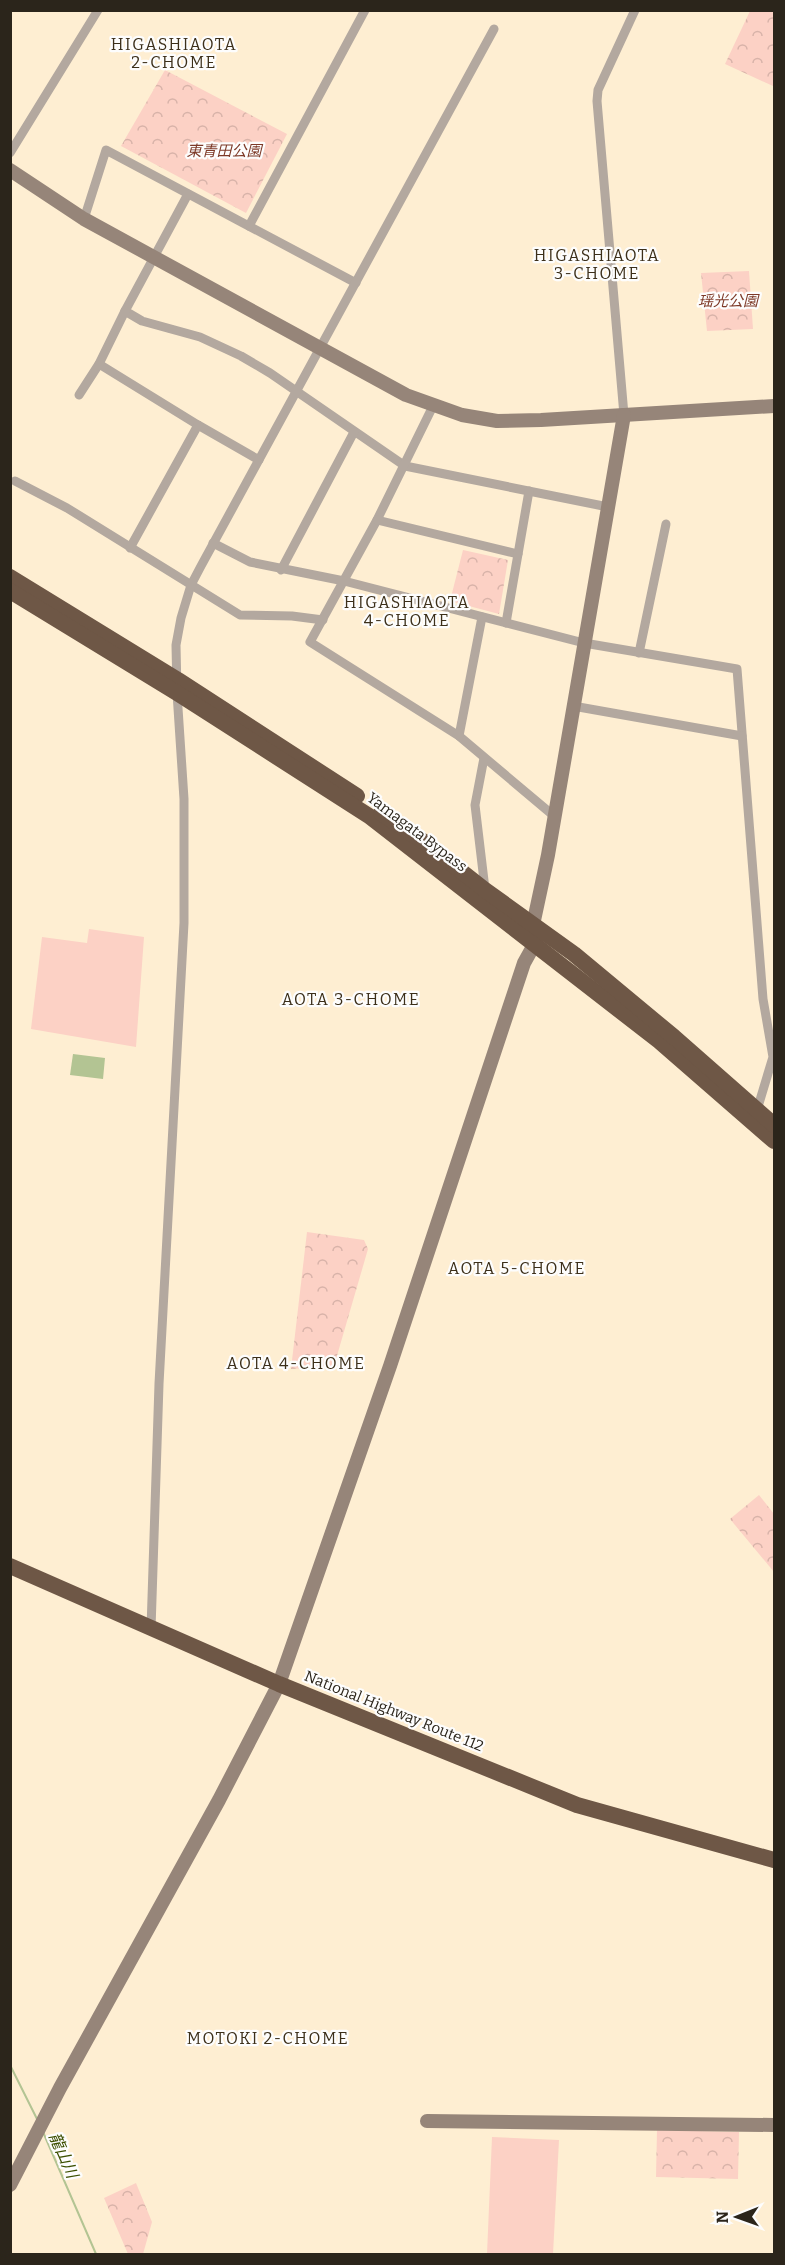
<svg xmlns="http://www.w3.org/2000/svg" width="785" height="2265" font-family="Bitter,'Noto Sans JP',serif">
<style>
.park{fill:url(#park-crowns)}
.pitch{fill:#fcd1c5}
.water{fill:#b3c493}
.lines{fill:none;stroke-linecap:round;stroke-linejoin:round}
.stream{stroke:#b3c493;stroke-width:2}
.street{stroke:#b3a89f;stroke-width:9}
.secondary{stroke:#968579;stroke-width:14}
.highway{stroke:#6e5746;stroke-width:16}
.labels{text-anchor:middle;stroke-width:4.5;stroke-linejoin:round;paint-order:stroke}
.park-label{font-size:15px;font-style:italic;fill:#7e3a28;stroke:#fdfdfd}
.street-label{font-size:15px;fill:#2b251b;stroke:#fdfdfd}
.neighbourhood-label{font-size:16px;letter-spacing:1.5px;fill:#3c2f19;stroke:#fdfdfd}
.water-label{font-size:16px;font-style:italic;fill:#3c4f00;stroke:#fdfdfd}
</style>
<defs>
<pattern id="park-crowns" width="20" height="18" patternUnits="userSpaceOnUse" patternTransform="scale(1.5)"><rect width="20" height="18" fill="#fcd1c5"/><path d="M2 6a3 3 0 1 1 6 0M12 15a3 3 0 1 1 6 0" fill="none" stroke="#d8b3a9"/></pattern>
</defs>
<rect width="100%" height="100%" fill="#feeed2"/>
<g class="park">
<polygon points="750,11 774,11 773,86 725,64"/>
<polygon points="165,70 287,134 246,213 121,146"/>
<polygon points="749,271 753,329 707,331 701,273"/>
<polygon points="463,550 508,560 499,614 450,601"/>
<polygon points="307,1232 364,1240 368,1249 334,1366 291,1369"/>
<polygon points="759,1495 774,1514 774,1572 730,1519"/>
<polygon points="657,2130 739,2132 738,2179 656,2177"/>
<polygon points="136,2183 152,2222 143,2254 128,2254 104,2198"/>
</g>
<g class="pitch">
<polygon points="89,929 144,937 136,1047 31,1029 42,937 87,943"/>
<polygon points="492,2137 559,2140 553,2254 487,2254"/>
</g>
<polygon class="water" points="73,1054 105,1058 103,1079 70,1075"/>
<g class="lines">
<g class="stream">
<polyline points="10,2065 37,2119"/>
<polyline points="43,2132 96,2254"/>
</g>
<g class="street">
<polyline points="10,153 98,10"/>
<polyline points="188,194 125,311 142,321 200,337 241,356 270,373 405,466 608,507"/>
<polyline points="84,219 106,150 356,283"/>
<polyline points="249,226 365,10"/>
<polyline points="99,364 198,425 259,460"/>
<polyline points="79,395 99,364 125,311"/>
<polyline points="433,406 377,520 310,642 459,736 554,816"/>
<polyline points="624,415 597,101 598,90 635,10"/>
<polyline points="15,481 67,508 240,615 292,616 323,620"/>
<polyline points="377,520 518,554"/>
<polyline points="213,543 250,562 344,581 584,643 737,669 763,999 773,1057 757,1110"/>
<polyline points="130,548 198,425"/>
<polyline points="281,570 354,432"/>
<polyline points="506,623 529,491"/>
<polyline points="639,653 666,524"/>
<polyline points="573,706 742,736"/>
<polyline points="459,736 482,617"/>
<polyline points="484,758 475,805 485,889"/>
<polyline points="151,1629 159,1384 184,923 184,799 177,693 176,645 181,618 191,585 201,566 494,29"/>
</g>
<g class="secondary">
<polyline points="10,170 84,219 406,395 462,415 497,421 541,420 774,406"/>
<polyline points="427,2121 774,2125"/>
<polyline points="10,2185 60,2088 219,1800 279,1684 390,1366 524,963 534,945 533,925 548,855 624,415"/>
</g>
<g class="highway">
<polyline points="10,577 178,680 357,796"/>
<polyline points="10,591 177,693 369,816 659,1041 774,1141"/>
<polyline points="381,813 424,842 485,890 574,954 674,1037 774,1125"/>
<polyline points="10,1566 279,1684 577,1805 774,1860"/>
</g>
</g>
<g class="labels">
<g class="park-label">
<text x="224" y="156">東青田公園</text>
<text x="728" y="306">瑶光公園</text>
</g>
<g class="street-label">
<text transform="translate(417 832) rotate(37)" y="5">Yamagata Bypass</text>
<text transform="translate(394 1711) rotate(22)" y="5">National Highway Route 112</text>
</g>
<g class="neighbourhood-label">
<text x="174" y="50">HIGASHIAOTA<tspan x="174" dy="18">2-CHOME</tspan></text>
<text x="597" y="261">HIGASHIAOTA<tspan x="597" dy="18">3-CHOME</tspan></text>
<text x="407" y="608">HIGASHIAOTA<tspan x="407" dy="18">4-CHOME</tspan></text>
<text x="351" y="1005">AOTA 3-CHOME</text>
<text x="517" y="1274">AOTA 5-CHOME</text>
<text x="296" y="1369">AOTA 4-CHOME</text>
<text x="268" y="2044">MOTOKI 2-CHOME</text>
</g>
<g class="water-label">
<text transform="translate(64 2155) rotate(66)" y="6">龍山川</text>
</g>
</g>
<rect width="785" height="2265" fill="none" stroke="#2b251b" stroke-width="24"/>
<g transform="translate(737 2217) rotate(269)" stroke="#fdfdfd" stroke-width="4.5" paint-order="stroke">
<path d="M0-4.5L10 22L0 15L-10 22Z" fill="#2b251b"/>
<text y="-9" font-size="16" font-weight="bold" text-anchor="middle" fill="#2b251b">N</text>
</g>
</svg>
